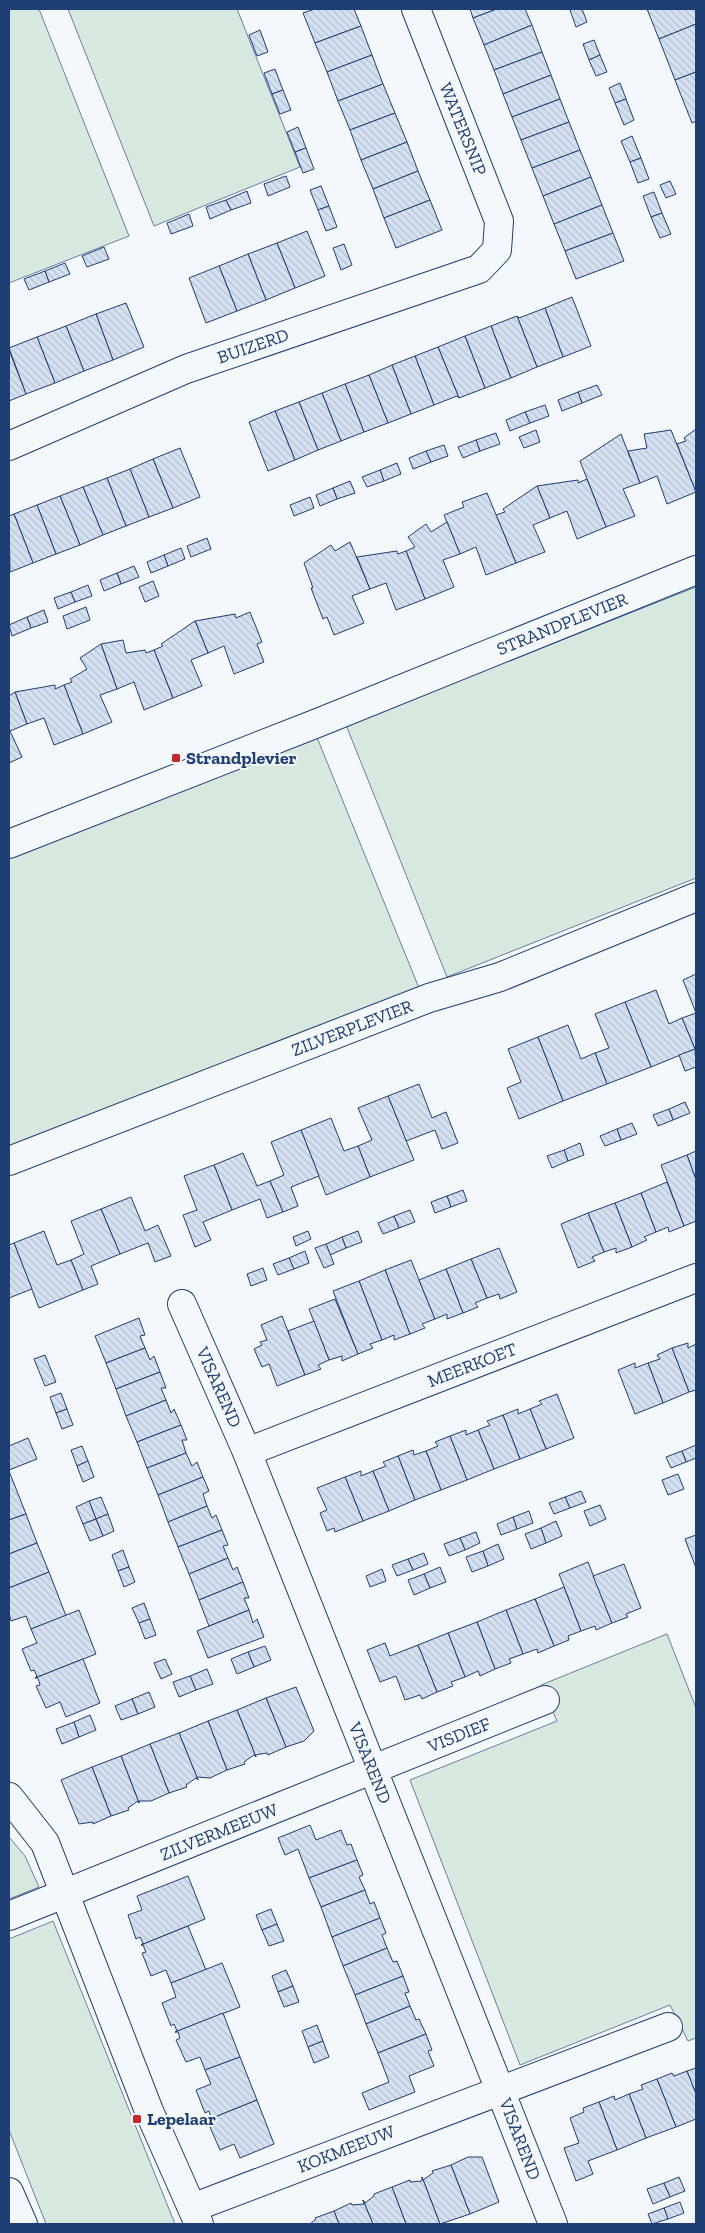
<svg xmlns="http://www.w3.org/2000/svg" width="705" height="2233" font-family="'Zilla Slab',serif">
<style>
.grass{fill:#d7e8df;stroke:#687fa3}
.building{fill:url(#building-back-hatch);stroke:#1d3f73}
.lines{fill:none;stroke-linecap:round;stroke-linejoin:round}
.minor-casing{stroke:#1d3f73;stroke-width:30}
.minor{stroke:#f4f7fb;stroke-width:28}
.poi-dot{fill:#c62828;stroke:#f4f7fb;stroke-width:2}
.labels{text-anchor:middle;stroke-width:4;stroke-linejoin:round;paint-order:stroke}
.street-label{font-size:18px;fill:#1d3f73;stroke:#f4f7fb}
.poi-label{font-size:18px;font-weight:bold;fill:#1d3f73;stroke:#f4f7fb;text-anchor:start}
</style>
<defs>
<pattern id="building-back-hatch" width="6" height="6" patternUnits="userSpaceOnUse" patternTransform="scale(1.25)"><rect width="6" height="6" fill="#d5e0f0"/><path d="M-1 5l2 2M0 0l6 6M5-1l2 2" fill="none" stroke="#b6c1d1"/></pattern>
</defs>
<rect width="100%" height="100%" fill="#f4f7fb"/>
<g class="grass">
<polygon points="9,9 39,9 129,236 9,283"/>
<polygon points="68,9 237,9 300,167 154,226"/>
<polygon points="696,587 696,878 447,977 346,725"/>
<polygon points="316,735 419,988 9,1149 9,858"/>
<polygon points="667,1634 696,1708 696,2038 688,2041 670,2005 520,2065 410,1780 557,1721 541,1685"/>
<polygon points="9,1837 25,1856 39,1887 9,1899"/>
<polygon points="53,1921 175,2224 46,2224 9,2130 9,1939"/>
</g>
<g class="building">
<polygon points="315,9 354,9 361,26 315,43 303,13"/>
<polygon points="470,9 497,9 473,18"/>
<polygon points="497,9 525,9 532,25 484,45 473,18"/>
<polygon points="574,9 582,9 587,22 576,27 570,10"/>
<polygon points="647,9 696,9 696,24 659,39"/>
<polygon points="696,24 696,72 675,80 659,39"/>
<polygon points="532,25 542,52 494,70 484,45"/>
<polygon points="361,26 372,55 327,72 315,43"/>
<polygon points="260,30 268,52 257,56 249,35"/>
<polygon points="594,40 600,55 589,60 583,44"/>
<polygon points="542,52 551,75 503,94 494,70"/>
<polygon points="372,55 383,84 338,101 327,72"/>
<polygon points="600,55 607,72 596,76 589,60"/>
<polygon points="275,69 283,90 272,94 264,73"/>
<polygon points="696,72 696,121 692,123 675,80"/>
<polygon points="551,75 560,99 512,117 503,94"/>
<polygon points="620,83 626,99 615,103 609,88"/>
<polygon points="383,84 395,113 350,130 338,101"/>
<polygon points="283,90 291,110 280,114 272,94"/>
<polygon points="560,99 569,122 521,140 512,117"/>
<polygon points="626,99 634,120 624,125 615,103"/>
<polygon points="395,113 407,142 361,160 350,130"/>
<polygon points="569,122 580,150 532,168 521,140"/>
<polygon points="298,127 306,148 295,152 287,132"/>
<polygon points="632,136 641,158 630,162 621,141"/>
<polygon points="407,142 418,171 373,189 361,160"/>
<polygon points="306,148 314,169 303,173 295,152"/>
<polygon points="580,150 591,177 543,196 532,168"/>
<polygon points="641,158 649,179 638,183 630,162"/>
<polygon points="418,171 430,200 384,218 373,189"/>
<polygon points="286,176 290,187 268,196 264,184"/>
<polygon points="591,177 602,205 554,224 543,196"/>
<polygon points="670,181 676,194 666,198 660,185"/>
<polygon points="321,186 329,206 318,210 310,190"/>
<polygon points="247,191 251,203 231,210 226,200"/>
<polygon points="654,192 662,213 651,217 643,196"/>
<polygon points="226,200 231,210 210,219 206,207"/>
<polygon points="430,200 442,230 396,248 384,218"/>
<polygon points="602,205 613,233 565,251 554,224"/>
<polygon points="329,206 337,227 326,231 318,210"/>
<polygon points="662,213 671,234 660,238 651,217"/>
<polygon points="189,214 193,226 171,234 167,223"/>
<polygon points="307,231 325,276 295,288 277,243"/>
<polygon points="613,233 624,261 576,279 565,251"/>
<polygon points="277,243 295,288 266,300 248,254"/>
<polygon points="344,244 352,265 341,270 333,248"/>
<polygon points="104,247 109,259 87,267 82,256"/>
<polygon points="248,254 266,300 237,311 219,266"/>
<polygon points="65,263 70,274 49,282 45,271"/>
<polygon points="219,266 237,311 206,323 189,278"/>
<polygon points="45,271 49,282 29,290 24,279"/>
<polygon points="572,297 591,346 563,357 545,308"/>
<polygon points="126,303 144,347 113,360 96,314"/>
<polygon points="545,308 563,357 537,367 517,316 519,318"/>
<polygon points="96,314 113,360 84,371 66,326"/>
<polygon points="517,316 537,367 511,378 491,326"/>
<polygon points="66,326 84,371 55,383 37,337"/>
<polygon points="491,326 511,378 485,388 465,336"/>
<polygon points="465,336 485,388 459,398 438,347"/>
<polygon points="37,337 55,383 26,394 9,348"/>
<polygon points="438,347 459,398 457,396 434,405 415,356"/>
<polygon points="9,350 26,394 9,401"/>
<polygon points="415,356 434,405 411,414 392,365"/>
<polygon points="392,365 411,414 388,423 369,375"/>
<polygon points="369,375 388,423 364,432 345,384"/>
<polygon points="345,384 364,432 341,441 322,393"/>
<polygon points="597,385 602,395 582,403 578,392"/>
<polygon points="578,392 582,403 562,411 558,400"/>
<polygon points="322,393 341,441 318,450 299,402"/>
<polygon points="299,402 318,450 295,460 275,411"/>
<polygon points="545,405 549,416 530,423 525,412"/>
<polygon points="275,411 295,460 268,471 249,422"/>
<polygon points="525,412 530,423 510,431 506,420"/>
<polygon points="696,429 696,492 677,444 686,441 684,438"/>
<polygon points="536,430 540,442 524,448 519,437"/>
<polygon points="671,430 696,492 667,504 657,476 640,483 628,451 647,448 644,434"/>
<polygon points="496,433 500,444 480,451 476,440"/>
<polygon points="621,434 640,483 623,489 635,516 606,527 580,461"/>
<polygon points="476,440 480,451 463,458 458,447"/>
<polygon points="444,445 448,456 431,462 426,451"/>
<polygon points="180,448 200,497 173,508 153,459"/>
<polygon points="426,451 431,462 413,469 409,458"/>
<polygon points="153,459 173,508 149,517 130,469"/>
<polygon points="397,463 401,474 384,481 380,470"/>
<polygon points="130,469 149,517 126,526 107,478"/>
<polygon points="380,470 384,481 367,487 362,477"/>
<polygon points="107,478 126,526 103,535 83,487"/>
<polygon points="587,479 606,527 577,539 567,511 550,518 537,486 578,480 578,483"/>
<polygon points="350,481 355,493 337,499 333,488"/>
<polygon points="537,486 550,518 533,525 545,552 516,563 496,515 505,512 503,509"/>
<polygon points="83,487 103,535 80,545 60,496"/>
<polygon points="333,488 337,499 320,506 316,495"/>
<polygon points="487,493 516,563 486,575 476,547 460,554 444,515 464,507 462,502"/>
<polygon points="60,496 80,545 56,554 37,505"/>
<polygon points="310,497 314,508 294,516 290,505"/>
<polygon points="37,505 56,554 33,563 14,514"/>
<polygon points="14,514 33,563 10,572 9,516"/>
<polygon points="447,522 460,554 443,560 454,587 425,599 406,551 415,547 408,537 426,524 431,532"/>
<polygon points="207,538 211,549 191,557 187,546"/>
<polygon points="350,542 370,589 352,596 364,623 334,635 327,617 323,619 311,588 313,588 304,563 331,545 335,551"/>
<polygon points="181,548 185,559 168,566 164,555"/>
<polygon points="397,551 398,554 406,551 425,599 396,610 386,583 370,589 357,557"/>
<polygon points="164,555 168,566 151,573 147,562"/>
<polygon points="134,566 139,577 121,584 117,573"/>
<polygon points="117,573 121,584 104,591 100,580"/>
<polygon points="153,581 159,596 145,602 139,587"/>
<polygon points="88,585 92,596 75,602 71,592"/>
<polygon points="71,592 75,602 58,609 54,598"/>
<polygon points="86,607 90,620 67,629 63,616"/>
<polygon points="44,610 48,622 31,628 27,617"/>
<polygon points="250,612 262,642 257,644 264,662 234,674 224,646 208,653 195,621 235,614 236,618"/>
<polygon points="27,617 31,628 12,636 9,625"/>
<polygon points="195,621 208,653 191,660 202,686 173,698 154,650 163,646 161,644"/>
<polygon points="123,640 126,653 145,650 146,653 154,650 173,698 144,710 134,682 117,689 101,644"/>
<polygon points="101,644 117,689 100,695 112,722 83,734 64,685 72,682 70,679 87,669 80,658"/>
<polygon points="55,685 55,689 64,685 83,734 54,745 44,718 27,724 15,692"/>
<polygon points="15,692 27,724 10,731 22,757 9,763 9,696"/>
<polygon points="696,974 696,1049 695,1049 682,1018 696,1013 683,980"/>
<polygon points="656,990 669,1024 682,1018 695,1049 651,1067 625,1002"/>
<polygon points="625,1002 651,1067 607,1084 595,1053 609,1048 595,1014"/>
<polygon points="568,1025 581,1059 595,1053 607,1084 563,1101 538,1037"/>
<polygon points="538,1037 563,1101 519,1119 507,1088 521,1082 508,1049"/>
<polygon points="695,1049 696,1067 685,1071 679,1055"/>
<polygon points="419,1084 432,1118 446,1112 458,1143 442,1149 435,1130 406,1141 388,1096"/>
<polygon points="388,1096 414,1160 370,1177 358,1146 372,1140 358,1108"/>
<polygon points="685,1102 690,1113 673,1120 669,1109"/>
<polygon points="669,1109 673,1120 658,1126 653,1115"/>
<polygon points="331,1118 344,1151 358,1146 370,1177 326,1195 301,1130"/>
<polygon points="632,1123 637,1134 621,1140 617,1129"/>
<polygon points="617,1129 621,1140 605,1146 600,1136"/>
<polygon points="301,1130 319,1176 291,1187 298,1206 283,1212 270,1181 284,1175 271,1142"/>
<polygon points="580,1143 584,1155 568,1161 564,1150"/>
<polygon points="564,1150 568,1161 552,1168 547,1156"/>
<polygon points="696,1151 696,1180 687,1155"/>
<polygon points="243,1153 257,1186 270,1181 283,1212 267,1218 260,1199 232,1210 214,1165"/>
<polygon points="687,1155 696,1180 696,1221 684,1226 661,1165"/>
<polygon points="214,1165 232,1210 203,1222 211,1240 195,1247 183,1215 197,1210 184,1176"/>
<polygon points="667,1182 684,1226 669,1232 668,1227 656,1232 641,1193"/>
<polygon points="463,1190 467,1201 451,1207 447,1196"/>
<polygon points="641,1193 656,1232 644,1237 647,1240 632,1247 615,1203"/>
<polygon points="447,1196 451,1207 435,1213 431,1202"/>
<polygon points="131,1197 145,1231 158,1225 171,1256 155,1262 148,1243 120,1254 101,1209"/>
<polygon points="615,1203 632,1247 616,1253 616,1248 604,1252 588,1213"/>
<polygon points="101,1209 120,1254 91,1266 98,1284 83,1290 71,1260 84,1254 71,1221"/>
<polygon points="410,1210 415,1222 399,1228 394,1216"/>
<polygon points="588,1213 604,1252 592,1257 595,1261 578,1268 561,1224"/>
<polygon points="394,1216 399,1228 383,1234 378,1223"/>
<polygon points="44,1231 57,1265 71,1260 83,1290 39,1308 14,1243"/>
<polygon points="308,1231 311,1239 296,1246 293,1237"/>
<polygon points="358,1231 362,1242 346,1248 342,1237"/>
<polygon points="342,1237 346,1248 330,1255 326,1244"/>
<polygon points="14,1243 32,1289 9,1298 9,1245"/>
<polygon points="326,1244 334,1264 324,1268 315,1248"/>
<polygon points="499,1248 517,1292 500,1299 499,1294 487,1298 471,1259"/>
<polygon points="305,1251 309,1263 294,1269 289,1258"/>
<polygon points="289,1258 294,1269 278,1275 273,1264"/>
<polygon points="471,1259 487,1298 475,1303 478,1307 463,1313 446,1269"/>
<polygon points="411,1260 435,1319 422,1324 425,1328 410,1334 385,1270"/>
<polygon points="263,1268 267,1280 251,1286 247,1274"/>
<polygon points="446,1269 463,1313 447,1319 447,1314 435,1319 419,1280"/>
<polygon points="385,1270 410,1334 394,1340 394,1335 382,1340 359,1281"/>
<polygon points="359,1281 382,1340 370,1344 373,1348 358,1354 333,1291"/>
<polygon points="335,1299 358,1354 342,1361 342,1356 329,1360 309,1309"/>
<polygon points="282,1316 305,1375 277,1386 269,1364 262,1367 254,1349 262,1345 260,1342 267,1340 261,1325"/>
<polygon points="139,1318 145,1335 140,1336 145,1348 106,1363 95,1336"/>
<polygon points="314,1321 329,1360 318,1365 321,1369 305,1375 288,1331"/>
<polygon points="688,1343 688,1348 696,1344 696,1390 689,1392 672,1348"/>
<polygon points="145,1348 150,1360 154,1356 160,1372 116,1389 106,1363"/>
<polygon points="672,1348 689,1392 663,1403 648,1363 660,1359 657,1355"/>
<polygon points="45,1355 56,1382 45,1386 34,1359"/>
<polygon points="635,1363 635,1368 648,1363 663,1403 635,1414 618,1370"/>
<polygon points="160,1372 166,1388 161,1388 166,1400 126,1416 116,1389"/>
<polygon points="61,1393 67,1409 56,1413 50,1397"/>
<polygon points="557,1394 574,1438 546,1449 530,1409 542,1404 539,1401"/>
<polygon points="166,1400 171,1413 174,1409 181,1425 137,1442 126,1416"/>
<polygon points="67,1409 73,1425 62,1429 56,1413"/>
<polygon points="518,1409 518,1414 530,1409 546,1449 520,1459 503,1415"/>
<polygon points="503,1415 520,1459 494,1469 478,1430 490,1425 487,1421"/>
<polygon points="181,1425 187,1440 182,1440 186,1453 147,1468 137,1442"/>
<polygon points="466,1430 466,1435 478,1430 494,1469 467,1480 450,1436"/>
<polygon points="450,1436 467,1480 441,1490 426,1451 438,1446 435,1442"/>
<polygon points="28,1438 37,1459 9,1470 9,1446"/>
<polygon points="696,1445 696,1458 686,1462 682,1451"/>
<polygon points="82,1446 88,1461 77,1466 71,1450"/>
<polygon points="413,1450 414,1455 426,1451 441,1490 415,1500 398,1456"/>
<polygon points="682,1451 686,1462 671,1468 666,1457"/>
<polygon points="186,1453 192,1466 197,1462 203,1477 158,1495 147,1468"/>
<polygon points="398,1456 415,1500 389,1511 373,1471 386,1466 383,1462"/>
<polygon points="88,1461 94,1477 83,1482 77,1466"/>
<polygon points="9,1471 26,1514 9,1520"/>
<polygon points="361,1471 361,1476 373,1471 389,1511 363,1521 345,1477"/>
<polygon points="678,1474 684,1489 668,1495 662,1480"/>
<polygon points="203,1477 209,1491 203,1494 207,1506 168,1522 158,1495"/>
<polygon points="345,1477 363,1521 335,1532 334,1528 327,1531 320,1513 327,1510 317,1488"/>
<polygon points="581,1491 586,1502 570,1508 565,1497"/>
<polygon points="101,1497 108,1514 96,1519 89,1501"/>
<polygon points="565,1497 570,1508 554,1514 549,1503"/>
<polygon points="89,1501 96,1519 83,1524 76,1507"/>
<polygon points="600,1505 606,1519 590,1526 584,1511"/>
<polygon points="207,1506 212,1518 216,1515 222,1530 178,1547 168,1522"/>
<polygon points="529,1511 533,1523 517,1529 513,1517"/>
<polygon points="26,1514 37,1543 9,1554 9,1520"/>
<polygon points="108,1514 114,1531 103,1536 96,1519"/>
<polygon points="513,1517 517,1529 501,1535 497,1524"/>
<polygon points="96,1519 103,1536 90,1541 83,1524"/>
<polygon points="556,1521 562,1536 546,1543 541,1528"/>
<polygon points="541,1528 546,1543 531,1549 525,1534"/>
<polygon points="222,1530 228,1545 223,1546 228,1558 189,1574 178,1547"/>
<polygon points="476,1532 480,1543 465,1550 460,1538"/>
<polygon points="696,1535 696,1568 685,1539"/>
<polygon points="460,1538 465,1550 449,1556 444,1544"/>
<polygon points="37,1543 49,1572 9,1588 9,1554"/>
<polygon points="498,1544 504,1559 488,1566 483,1551"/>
<polygon points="123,1550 129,1567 118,1571 112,1555"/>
<polygon points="483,1551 488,1566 472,1572 466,1557"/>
<polygon points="424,1553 428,1564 413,1570 408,1559"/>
<polygon points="228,1558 233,1570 237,1567 243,1582 199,1600 189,1574"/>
<polygon points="408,1559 413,1570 397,1576 392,1565"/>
<polygon points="588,1562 612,1623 596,1630 595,1626 581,1631 559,1574"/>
<polygon points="624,1564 641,1608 626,1614 628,1617 612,1623 593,1576"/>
<polygon points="129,1567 135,1582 124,1587 118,1571"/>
<polygon points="440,1567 446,1582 430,1588 424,1574"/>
<polygon points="382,1569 386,1581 370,1587 366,1576"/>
<polygon points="49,1572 66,1616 31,1629 26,1616 11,1621 9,1614 9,1588"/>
<polygon points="424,1574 430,1588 414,1595 408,1580"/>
<polygon points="243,1582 249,1598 244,1598 249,1610 209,1626 199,1600"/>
<polygon points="564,1587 581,1631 568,1636 569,1640 554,1646 535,1599"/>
<polygon points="535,1599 554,1646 538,1653 537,1649 523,1654 506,1610"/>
<polygon points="144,1603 150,1619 139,1623 132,1608"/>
<polygon points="79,1610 96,1654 35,1678 37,1676 34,1670 31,1671 22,1649 37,1643 31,1629"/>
<polygon points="249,1610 253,1623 257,1619 264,1637 208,1658 197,1631"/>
<polygon points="506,1610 523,1654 509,1659 511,1663 495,1669 477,1622"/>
<polygon points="150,1619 156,1635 145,1639 139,1623"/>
<polygon points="477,1622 495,1669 480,1676 478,1671 465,1677 448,1633"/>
<polygon points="448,1633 465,1677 451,1682 453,1686 437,1692 418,1645"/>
<polygon points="385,1643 390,1656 418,1645 437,1692 422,1699 420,1695 405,1700 396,1676 380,1682 367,1650"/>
<polygon points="265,1646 271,1660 254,1667 248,1652"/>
<polygon points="248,1652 254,1667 237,1674 231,1659"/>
<polygon points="83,1659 100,1703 66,1717 60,1702 46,1708 36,1686 40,1685 38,1678 35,1678"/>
<polygon points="165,1659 172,1674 161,1679 154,1663"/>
<polygon points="207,1669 213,1684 196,1690 190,1676"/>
<polygon points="190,1676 196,1690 179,1697 173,1682"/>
<polygon points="296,1687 314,1731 304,1741 286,1747 266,1698"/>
<polygon points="149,1692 155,1707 138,1714 132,1699"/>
<polygon points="266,1698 286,1747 268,1755 267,1753 255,1755 256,1757 237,1710"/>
<polygon points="132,1699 138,1714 121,1720 115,1706"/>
<polygon points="237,1710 256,1757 254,1755 244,1762 245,1764 227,1770 208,1721"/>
<polygon points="90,1715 96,1730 79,1737 74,1722"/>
<polygon points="208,1721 227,1770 210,1778 197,1777 198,1780 179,1733"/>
<polygon points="74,1722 79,1737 62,1744 56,1729"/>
<polygon points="179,1733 198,1780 196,1778 186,1785 187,1787 169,1793 150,1744"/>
<polygon points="150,1744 169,1793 151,1801 139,1801 139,1803 121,1756"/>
<polygon points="121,1756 139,1803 138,1801 128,1808 129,1810 111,1816 92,1767"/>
<polygon points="92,1767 111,1816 93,1824 93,1822 79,1824 61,1780"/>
<polygon points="310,1825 316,1840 341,1830 347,1845 351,1844 357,1860 309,1878 298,1849 285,1855 278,1838"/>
<polygon points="357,1860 363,1875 359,1877 365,1890 321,1907 309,1878"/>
<polygon points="188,1876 205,1919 141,1945 143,1943 140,1937 136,1939 128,1915 142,1910 137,1896"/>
<polygon points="365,1890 370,1904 374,1902 380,1918 332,1937 321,1907"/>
<polygon points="271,1909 277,1924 262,1930 256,1915"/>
<polygon points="380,1918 386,1933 382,1935 387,1948 343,1966 332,1937"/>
<polygon points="277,1924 284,1941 269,1946 262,1930"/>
<polygon points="188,1926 206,1970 171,1983 166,1970 151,1976 142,1953 146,1952 143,1945 141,1945"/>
<polygon points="387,1948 393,1962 397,1961 403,1976 355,1995 343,1966"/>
<polygon points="222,1963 240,2007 175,2032 177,2031 174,2024 171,2026 162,2003 176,1997 171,1983"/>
<polygon points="286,1970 293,1986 278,1992 272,1976"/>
<polygon points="403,1976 409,1992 405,1993 410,2006 366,2024 355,1995"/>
<polygon points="293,1986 299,2002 284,2007 278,1992"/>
<polygon points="410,2006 416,2020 419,2019 426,2034 378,2053 366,2024"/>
<polygon points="223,2013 240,2057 205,2070 200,2057 186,2062 176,2040 180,2038 178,2032 175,2032"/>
<polygon points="317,2025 323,2041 308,2047 302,2031"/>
<polygon points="426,2034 432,2050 428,2051 434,2066 409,2076 415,2092 369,2110 362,2093 389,2082 378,2053"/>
<polygon points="323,2041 329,2057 314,2063 308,2047"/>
<polygon points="240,2057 257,2100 210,2119 211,2118 209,2111 205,2113 196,2090 211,2084 205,2070"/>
<polygon points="696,2068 696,2094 687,2071"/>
<polygon points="687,2071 696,2094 696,2119 676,2127 657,2079 672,2073 674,2076"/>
<polygon points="657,2079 676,2127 646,2138 629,2094 643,2089 641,2085"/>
<polygon points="629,2094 646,2138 617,2150 599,2102 614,2096 615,2100"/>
<polygon points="257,2100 274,2144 240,2158 234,2144 220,2150 210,2127 215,2126 212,2119 210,2119"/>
<polygon points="599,2102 617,2150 588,2161 593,2174 576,2181 564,2148 579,2143 570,2118 584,2112 583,2108"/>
<polygon points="468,2157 482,2157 499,2202 470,2214 451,2165"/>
<polygon points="451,2165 470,2214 440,2224 422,2177 423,2180 433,2173 432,2171"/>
<polygon points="422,2177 440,2224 406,2224 392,2187 410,2180 410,2182 422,2181"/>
<polygon points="679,2177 685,2191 670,2197 664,2183"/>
<polygon points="664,2183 670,2197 653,2204 647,2189"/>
<polygon points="392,2187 406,2224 373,2224 363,2200 365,2203 374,2196 374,2194"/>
<polygon points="363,2200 373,2224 339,2224 334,2211 351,2203 352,2205 364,2204"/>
<polygon points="680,2202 684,2213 668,2219 664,2208"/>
<polygon points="664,2208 668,2219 652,2224 648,2214"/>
<polygon points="334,2211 339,2224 310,2224 316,2219 315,2218"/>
</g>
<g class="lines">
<defs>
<g id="minor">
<polyline points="9,446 186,369 479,269 497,250 499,221 416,9"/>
<polyline points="9,844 320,722 696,570"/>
<polyline points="9,1161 429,998 500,977 696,897"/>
<polyline points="182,1304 247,1452 553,2224"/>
<polyline points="247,1452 696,1278"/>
<polyline points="9,1797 45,1843 149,2111 199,2224"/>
<polyline points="9,1916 545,1700"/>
<polyline points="9,2192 23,2224"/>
<polyline points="192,2208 668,2027"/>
</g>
</defs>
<use href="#minor" class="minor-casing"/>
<use href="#minor" class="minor"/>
</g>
<g class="poi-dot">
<rect x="171" y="753" width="10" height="10" rx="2.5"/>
<rect x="132" y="2114" width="10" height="10" rx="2.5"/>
</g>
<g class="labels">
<g class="street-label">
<text transform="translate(463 129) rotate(68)" y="6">WATERSNIP</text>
<text transform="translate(253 346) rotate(-19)" y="6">BUIZERD</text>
<text transform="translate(562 624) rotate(-22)" y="6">STRANDPLEVIER</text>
<text transform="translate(352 1028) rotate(-21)" y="6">ZILVERPLEVIER</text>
<text transform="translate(472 1365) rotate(-21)" y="6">MEERKOET</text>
<text transform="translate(219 1387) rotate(66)" y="6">VISAREND</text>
<text transform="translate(459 1735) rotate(-22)" y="6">VISDIEF</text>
<text transform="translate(370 1763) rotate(68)" y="6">VISAREND</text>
<text transform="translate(219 1832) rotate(-22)" y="6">ZILVERMEEUW</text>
<text transform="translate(520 2139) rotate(69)" y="6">VISAREND</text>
<text transform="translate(346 2149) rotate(-21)" y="6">KOKMEEUW</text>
</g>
<g class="poi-label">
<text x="186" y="764">Strandplevier</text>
<text x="147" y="2125">Lepelaar</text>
</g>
</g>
<rect width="705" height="2233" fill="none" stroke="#1d3f73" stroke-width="20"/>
</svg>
